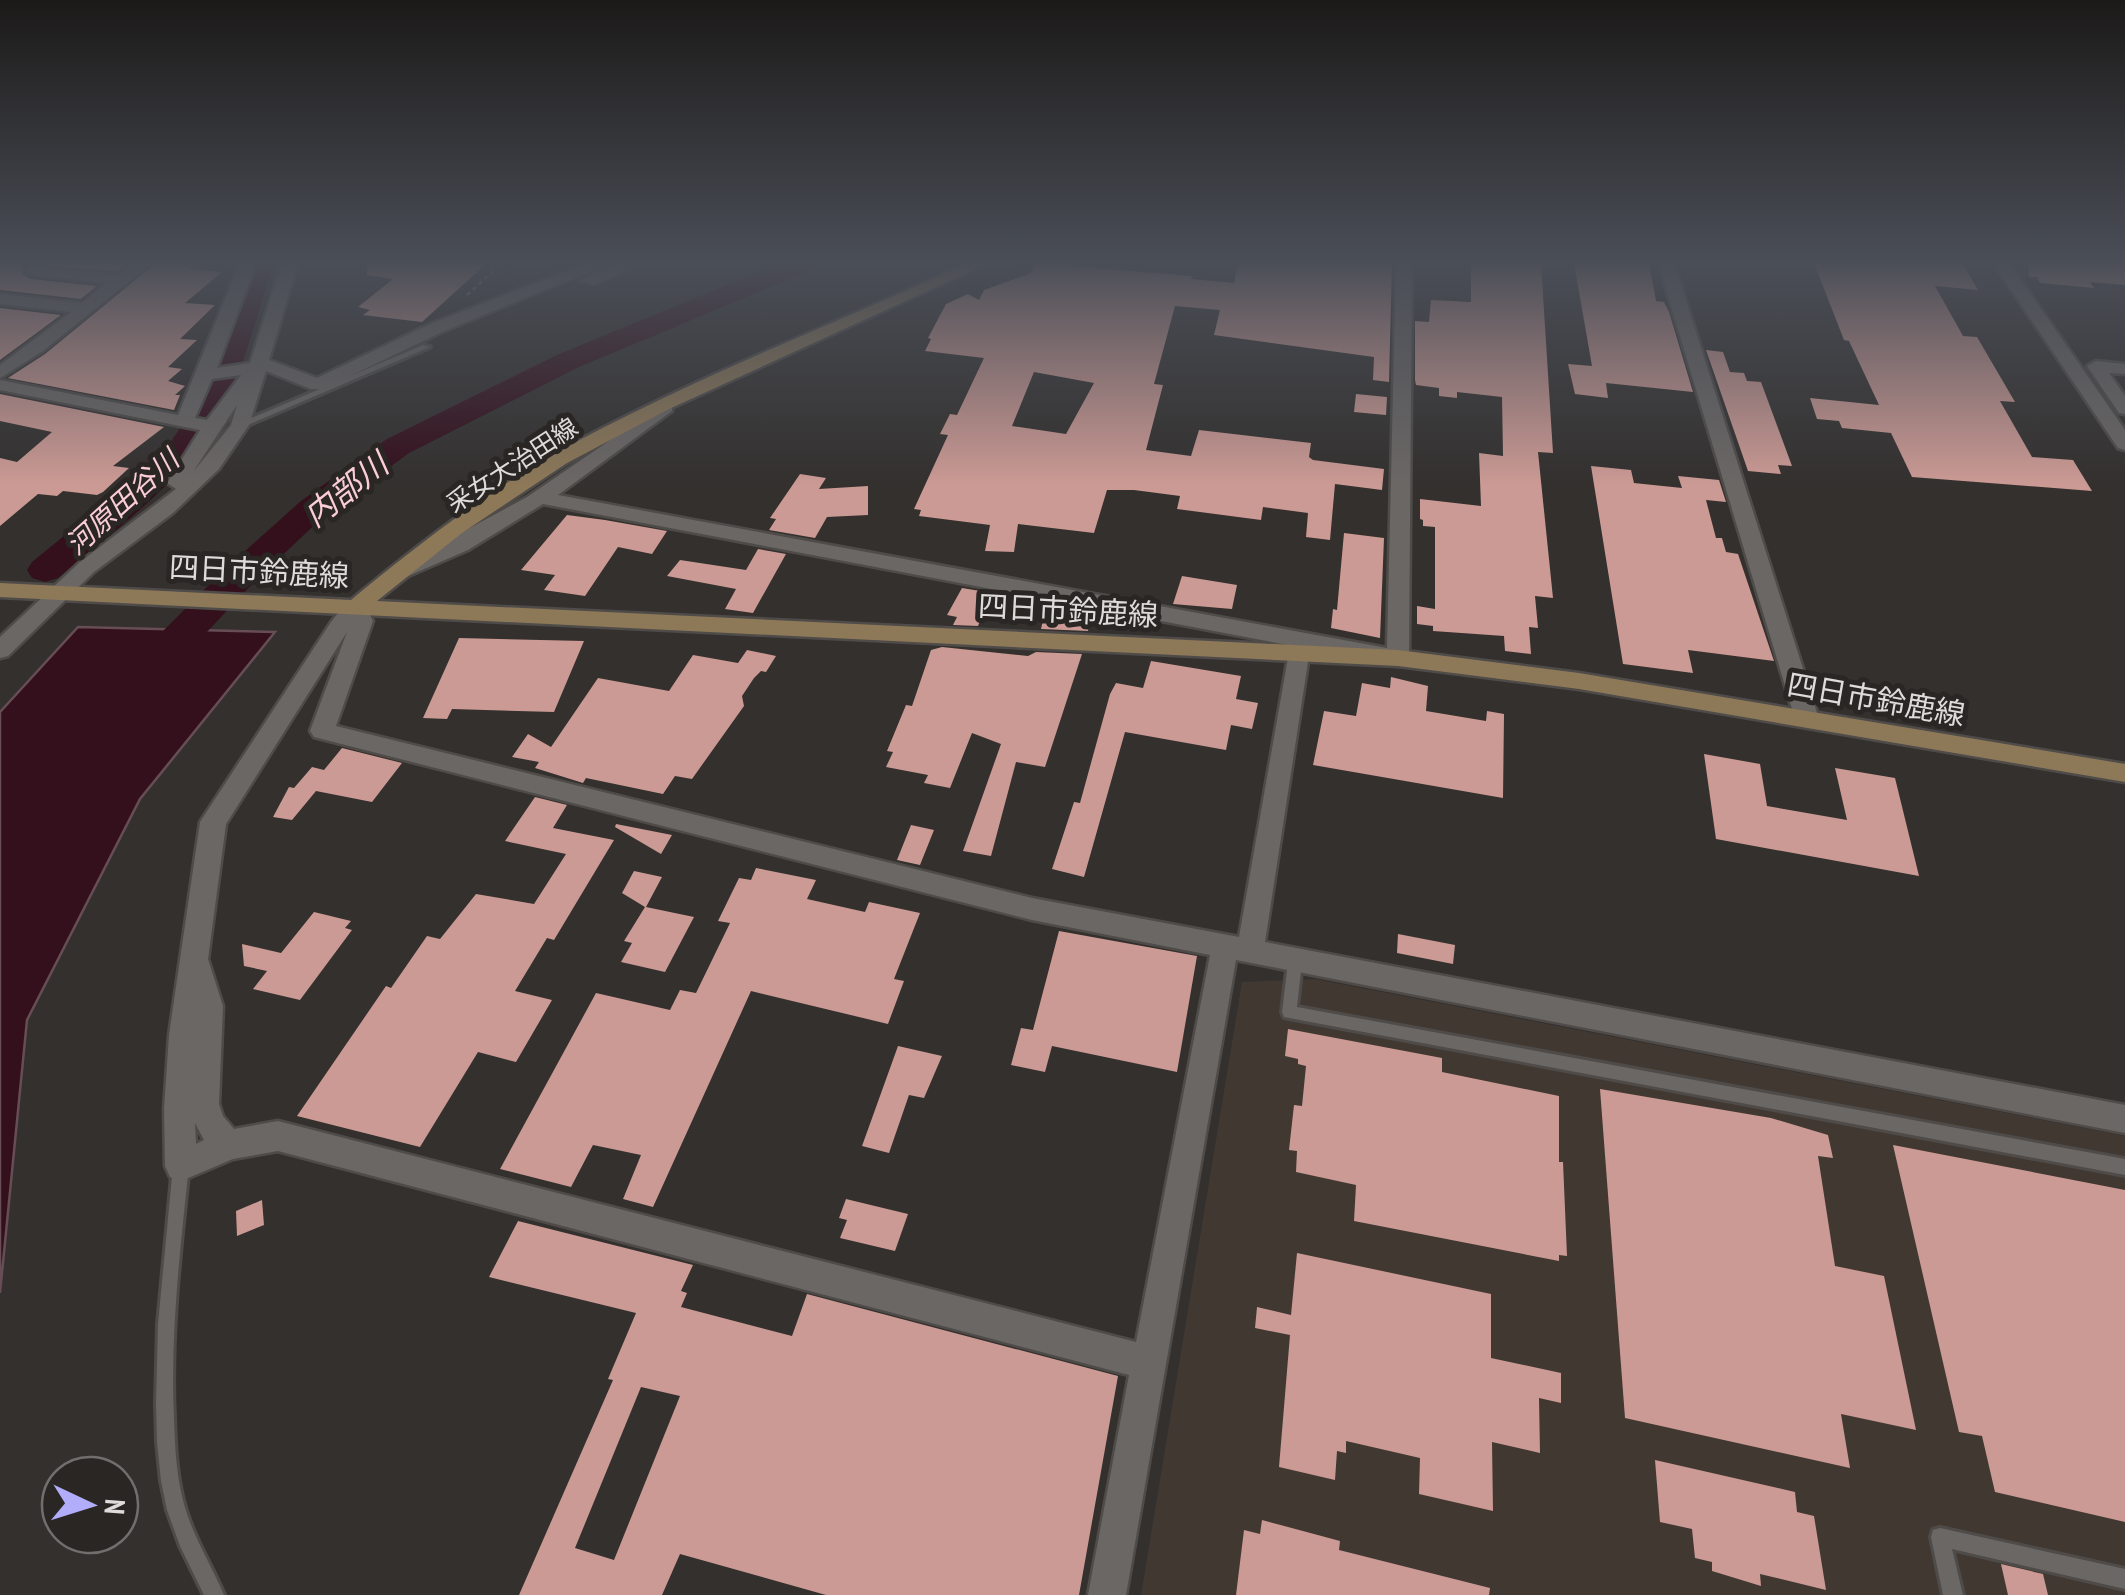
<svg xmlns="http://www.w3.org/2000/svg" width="2125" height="1595" font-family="'PT Sans Narrow','Noto Sans JP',sans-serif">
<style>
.built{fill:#413832}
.water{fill:#34101c;stroke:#674d55;stroke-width:2.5}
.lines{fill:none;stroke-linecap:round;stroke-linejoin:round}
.river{fill:#34101c;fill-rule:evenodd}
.building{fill:#cc9a94;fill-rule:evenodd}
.service-casing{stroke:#4e4b49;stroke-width:6}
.minor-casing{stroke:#4e4b49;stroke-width:5}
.secondary-casing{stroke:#4e4b49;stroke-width:5}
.path{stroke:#7e7b79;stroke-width:2.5;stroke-dasharray:4 4;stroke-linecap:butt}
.service{fill:#6b6765;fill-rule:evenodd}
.minor{fill:#6b6765;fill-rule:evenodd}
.secondary{fill:#8d7858;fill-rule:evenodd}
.labels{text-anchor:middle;stroke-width:10;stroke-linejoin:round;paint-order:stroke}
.far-street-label{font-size:25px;fill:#dedcda;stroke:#292624}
.far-water-label{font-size:28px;font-style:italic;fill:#fbcdd8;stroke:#292624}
.street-label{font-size:30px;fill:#dedcda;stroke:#292624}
.water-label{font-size:32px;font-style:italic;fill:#fbcdd8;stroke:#292624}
</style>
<rect width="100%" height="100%" fill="#33302e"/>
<polygon class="built" points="1315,979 2125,1136 2125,1595 1141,1595 1242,982"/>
<polygon class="water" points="78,627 275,632 140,799 27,1020 0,1293 0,712"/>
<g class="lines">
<g class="river">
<path d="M247 263H274C259 307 242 377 220 416 182 483 116 529 58 578L45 582 32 578 27 570 32 562 145 470 172 440 190 413Z"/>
<polygon points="780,263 817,263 814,269 579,367 409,453 325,515 252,584 160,682 146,686 132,682 127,672 132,662 226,568 301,501 387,439 557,355"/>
</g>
</g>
<g class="building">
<polygon points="0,263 127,263 116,271 23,264 23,275 31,279 97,286 81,299 0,290"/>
<polygon points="156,263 196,263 189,269 222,272 185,303 215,305 180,339 197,340 168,367 182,369 168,381 185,386 175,395 180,395 174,410 8,378 45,354"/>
<polygon points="367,263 487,263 422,322 363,315 370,310 358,307 393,279 367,275"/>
<path d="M1035 263 1192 276 1191 279 1234 283 1238 263H1392L1389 382 1373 380 1374 357 1214 335 1220 310 1175 306 1154 384 1163 385 1146 450 1191 456 1199 430 1311 443 1309 457 1313 460 1384 469 1382 490 1335 484 1330 540 1306 537 1308 513 1263 507 1261 520 1177 509 1180 496 1134 490H1107L1094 533 1018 524 1014 552 985 551 990 525 919 516 921 510 914 509 948 435 940 434 950 414 957 415 984 358 925 351 931 339 928 338 946 304 968 294 979 300 984 290 1031 273ZM1034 372 1094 383 1066 434 1012 426Z"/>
<polygon points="1471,263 1541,263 1553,453 1538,452 1553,598 1535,596 1538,628 1529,627 1531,654 1505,651 1504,636 1433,631 1433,626 1417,624 1417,606 1435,609 1435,527 1423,526 1423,520 1420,519 1420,499 1481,506 1479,453 1503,456 1502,397 1457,392 1457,398 1439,396 1439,388 1416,385 1415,380 1415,321 1429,322 1431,300 1471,302"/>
<polygon points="1574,263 1649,263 1656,301 1664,302 1669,312 1693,392 1606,383 1608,398 1575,394 1568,364 1592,366"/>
<polygon points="1814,263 1962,263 1978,290 1935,286 1963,336 1977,337 2015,402 2000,401 2032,457 2073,460 2092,491 1912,477 1891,433 1842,428 1839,421 1817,419 1810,398 1879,405 1849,341 1844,340"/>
<polygon points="2028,263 2125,263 2125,285 2090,282 2094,288 2040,283 2037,277 2029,277"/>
<polygon points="0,308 61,315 0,360"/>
<polygon points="1706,350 1723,352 1730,372 1744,373 1747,381 1761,382 1792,466 1778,465 1781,474 1748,471"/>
<polygon points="0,394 164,427 113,466 129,468 103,492 97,495 63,491 57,496 38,494 0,526 0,458 17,462 52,432 0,421"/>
<polygon points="1356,394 1387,397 1386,415 1354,412"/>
<polygon points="1591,466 1631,470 1634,483 1682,488 1678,476 1719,480 1726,502 1706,500 1716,538 1722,538 1726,552 1738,554 1774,661 1688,650 1693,673 1623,664"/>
<polygon points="800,474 826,478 819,489 868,486 868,515 827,517 815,538 769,530 776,519 770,518"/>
<polygon points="567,515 605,520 667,531 652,554 618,547 585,596 544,590 555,575 521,570"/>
<polygon points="1344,533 1384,538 1380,638 1331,628 1333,609 1337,610"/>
<polygon points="758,549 786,554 753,613 725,609 736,589 667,576 680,560 746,570"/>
<polygon points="1182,576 1237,585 1232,609 1173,604"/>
<polygon points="962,588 992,593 978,626 953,625 957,617 947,615"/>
<polygon points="1047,603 1091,612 1088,631 1041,629"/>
<polygon points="459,638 584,641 554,712 452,709 447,719 423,718"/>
<polygon points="942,647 1028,656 1036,652 1082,654 1045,767 1016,762 991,856 963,851 1001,744 972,733 950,788 924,783 928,775 886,767 893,752 887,751 906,705 912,706 931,650"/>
<polygon points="747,650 776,656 766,672 761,671 754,678 742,696 744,706 692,779 675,776 663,794 586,778 583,783 535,768 539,762 512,757 528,734 551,747 598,678 669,691 693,655 738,663"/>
<polygon points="1151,661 1241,676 1236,699 1258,703 1252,729 1231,725 1226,750 1125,732 1084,877 1052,869 1074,802 1080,803 1110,694 1116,683 1143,688"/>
<polygon points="1391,677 1428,686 1426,711 1486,721 1487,711 1504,714 1503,798 1313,765 1324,711 1356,716 1362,683 1390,688"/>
<polygon points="342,748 402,763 372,802 316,791 292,820 273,817 289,787 294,788 312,767 324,770"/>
<polygon points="1704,754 1760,764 1767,806 1847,820 1835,768 1895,778 1919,876 1716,839"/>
<polygon points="535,797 567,805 553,828 614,840 554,940 547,938 515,991 552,1000 516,1062 478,1052 420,1147 297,1116 386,986 391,988 427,936 440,939 476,894 534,904 566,854 505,841"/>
<polygon points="616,824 672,835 661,854 615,827"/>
<polygon points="911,825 934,830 920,865 897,860"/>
<polygon points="756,868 816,880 807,899 865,912 869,902 920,913 894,979 904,981 888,1024 751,991 653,1207 623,1199 641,1155 593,1145 571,1187 500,1169 596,993 670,1010 680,990 696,993 730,923 718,921 739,878 751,880"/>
<polygon points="634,871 662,877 646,907 694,917 665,972 621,962 632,943 624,941 645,907 622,893"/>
<polygon points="314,912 351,921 345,928 352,930 300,1000 253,989 267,971 244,966 242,944 281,953"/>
<polygon points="1059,931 1197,956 1177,1072 1052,1046 1045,1072 1011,1065 1021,1028 1033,1030"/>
<polygon points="1398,934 1455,945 1453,964 1397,953"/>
<polygon points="1288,1029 1442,1058 1442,1072 1559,1096 1559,1162 1563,1162 1567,1256 1559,1255 1559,1261 1354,1221 1356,1185 1296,1172 1297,1151 1289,1150 1294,1105 1302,1106 1306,1066 1298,1064 1298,1059 1285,1056"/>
<polygon points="898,1046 942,1056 924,1098 909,1095 889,1153 862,1146"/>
<polygon points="1600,1089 1771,1118 1828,1135 1833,1158 1818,1156 1835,1266 1884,1276 1916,1430 1841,1414 1850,1468 1625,1418"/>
<polygon points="1893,1145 2125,1190 2125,1522 1995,1492 1982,1436 1959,1432"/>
<polygon points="846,1199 908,1214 895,1251 840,1238 847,1220 839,1218"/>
<polygon points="262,1200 264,1225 237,1236 236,1211"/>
<path d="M518 1221 693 1265 681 1291 687 1293 681 1307 792 1336 807 1294 1118 1376 1079 1595H826L680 1554 662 1595H519L613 1380 608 1379 636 1313 489 1277ZM641 1387 680 1396 614 1560 575 1548Z"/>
<polygon points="1297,1253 1491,1294 1491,1358 1561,1373 1561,1403 1539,1398 1540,1453 1492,1442 1493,1511 1419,1494 1420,1458 1346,1441 1346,1453 1337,1451 1335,1480 1279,1467 1290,1335 1255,1328 1257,1307 1291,1315"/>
<polygon points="1655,1460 1795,1492 1797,1512 1814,1516 1826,1590 1760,1574 1761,1586 1712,1571 1712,1562 1695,1558 1692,1529 1660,1522"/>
<polygon points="1262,1520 1340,1541 1339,1550 1490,1588 1489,1595 1236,1595 1244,1530 1260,1534"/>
<polygon points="2001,1564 2043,1574 2048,1595 2008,1595"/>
</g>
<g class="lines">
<defs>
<g id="service">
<polygon points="423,345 430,347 243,427 237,427 235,425"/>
<polygon points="1295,956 1300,958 1302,962 1297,1007 2125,1159 2125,1175 1289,1018 1284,1017 1282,1012 1288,962 1290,958"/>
<path d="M181 1158 187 1161 189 1166C180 1250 170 1335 174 1419 175 1445 176 1471 182 1496 190 1532 210 1562 224 1595H204L180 1546 167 1510 161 1481 157 1442 156 1403 158 1324 173 1166 175 1161Z"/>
<polygon points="1940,1528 2125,1569 2125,1589 1952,1549 1963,1595 1943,1595 1931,1537 1933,1530"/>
</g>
<g id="minor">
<polygon points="133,263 152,263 43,351 0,378 0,365 71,312 0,304 0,294 82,303 106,283 32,275 26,273 26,267 117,275"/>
<path d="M240 263H256L217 368 250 363 282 263H298L269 360 317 378 430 324 587 263H610L442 332 323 389H311L266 371 249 425 219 469 173 513 94 572 8 656 0 658V637L80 562 176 489 167 483 200 430 0 390V380L178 415ZM241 375 207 420 195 418 212 379ZM237 405 231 425 193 472Z"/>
<polygon points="620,263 643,263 594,284 580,281"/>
<path d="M1396 263H1412L1409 658 1398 666 1310 649 1265 942 2125 1105V1133L1236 960 1126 1595H1088L1129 1375 278 1151 233 1159 181 1181 170 1177 165 1166 164 1109 169 1035 200 822 331 622C341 610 347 597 364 602L373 621 336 726 1032 898 1239 937 1289 652 1293 646 543 504 468 550 392 583 381 576 527 497 666 402 672 403V411L558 495 1387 648ZM347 632 310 731 314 737 1032 920 1210 955 1136 1342 278 1121 234 1129 223 1116 219 1104 223 1006 208 959 226 824ZM195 1123 204 1140 196 1144Z"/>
<polygon points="1658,263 1674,263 1819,719 1815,725 1799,725 1795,719"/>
<polygon points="1993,263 2009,263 2125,430 2125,450 2118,448"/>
<polygon points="2096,361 2125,364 2125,374 2109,373 2125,396 2125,414 2119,413 2087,366"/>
</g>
<path id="secondary" d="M968 263H989L669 409 567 463 462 533 377 601 1398 650 1579 673 2125 764V782L1579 689 1398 666 0 597V583L351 600C415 547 482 495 554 454 687 380 830 326 968 263Z"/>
</defs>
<use href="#service" class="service-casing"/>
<use href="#minor" class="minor-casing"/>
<use href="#secondary" class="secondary-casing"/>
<g class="path">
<polyline points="0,267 13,269"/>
<polyline points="467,295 502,263"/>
</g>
<use href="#service" class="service"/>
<use href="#minor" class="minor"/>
<use href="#secondary" class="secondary"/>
</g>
<linearGradient id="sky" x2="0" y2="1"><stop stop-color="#1c1a19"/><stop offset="0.54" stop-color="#4a4e57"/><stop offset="1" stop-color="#4a4e57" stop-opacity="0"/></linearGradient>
<rect width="2125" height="486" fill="url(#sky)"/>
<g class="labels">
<g class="far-street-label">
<text transform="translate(512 465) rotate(-33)" y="9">采女大治田線</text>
</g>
<g class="far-water-label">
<text transform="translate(122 502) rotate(-42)" y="10">河原田谷川</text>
</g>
<g class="street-label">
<text transform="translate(259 572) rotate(3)" y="10">四日市鈴鹿線</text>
<text transform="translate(1068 611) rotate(3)" y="10">四日市鈴鹿線</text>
<text transform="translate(1876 700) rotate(10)" y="10">四日市鈴鹿線</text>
</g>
<g class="water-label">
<text transform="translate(346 490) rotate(-38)" y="11">内部川</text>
</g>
</g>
<g transform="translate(90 1505) rotate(94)"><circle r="48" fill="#292624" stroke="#716f6d" stroke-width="2.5"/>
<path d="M0-8L18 38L0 25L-18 38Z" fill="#b1adfa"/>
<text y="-15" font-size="28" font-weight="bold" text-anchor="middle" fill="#dedcda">N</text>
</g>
</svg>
